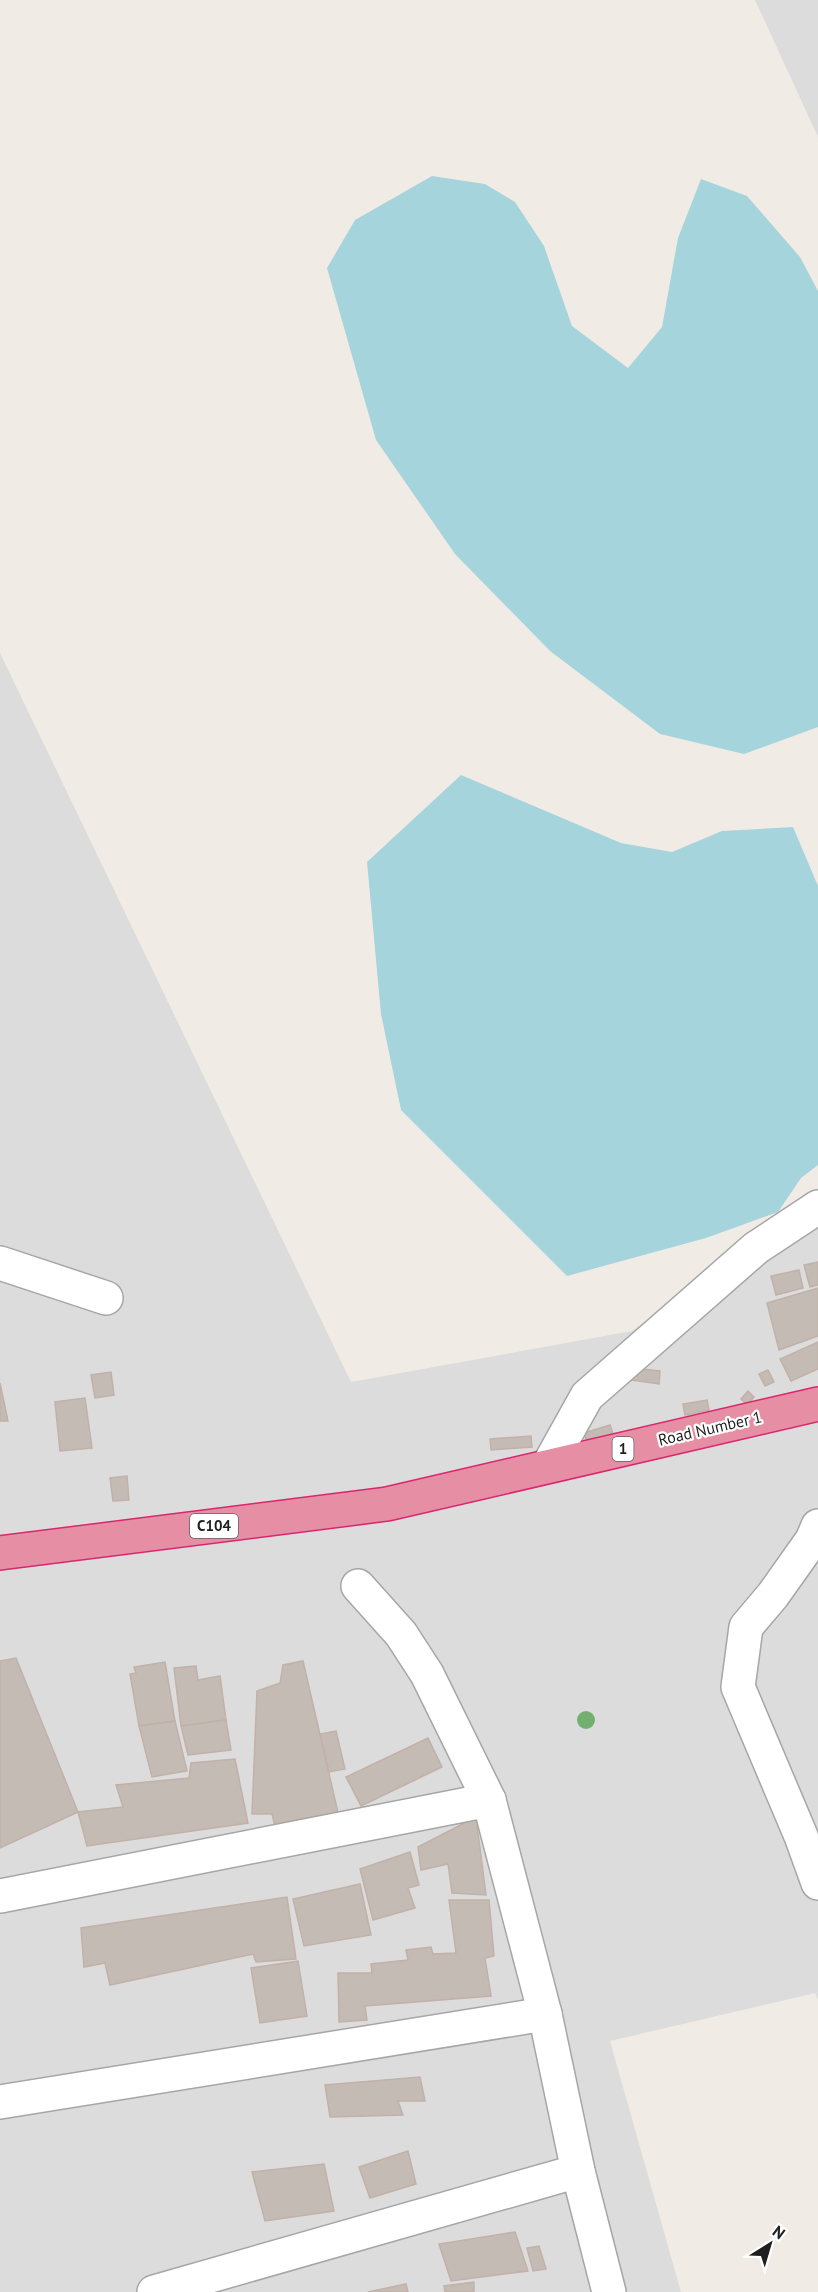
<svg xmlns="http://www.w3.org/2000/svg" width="818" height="2292" font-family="'PT Sans',sans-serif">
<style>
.residential{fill:#dddcdc}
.water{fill:#a6d4dd}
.building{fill:#c4bbb5;stroke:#c1b1a8;stroke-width:1.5}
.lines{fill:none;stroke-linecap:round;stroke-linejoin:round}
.minor-casing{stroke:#a6a6a6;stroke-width:36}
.highway-casing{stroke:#da266f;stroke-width:36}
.minor{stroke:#fff;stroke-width:33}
.highway{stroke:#e68ea4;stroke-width:33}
.tree{fill:#73b06f}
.labels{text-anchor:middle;stroke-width:4.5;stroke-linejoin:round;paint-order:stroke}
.shield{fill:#fff;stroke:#626262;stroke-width:1.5}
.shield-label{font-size:15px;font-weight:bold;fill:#1f1f1f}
.street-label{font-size:16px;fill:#1f1f1f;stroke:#fff}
</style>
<rect width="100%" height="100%" fill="#f0ece5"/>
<g class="residential">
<polygon points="755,0 818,0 818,137"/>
<polygon points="0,653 351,1382 632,1331 818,1196 818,2000 815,1993 610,2041 681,2292 0,2292"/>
</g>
<g class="water">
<polygon points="432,176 485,184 515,202 544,246 572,326 628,368 662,327 678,238 701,179 747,196 800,257 818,291 818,727 744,754 660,734 550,651 455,554 376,440 327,268 355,220"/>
<polygon points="461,775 621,843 672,852 722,831 793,827 818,886 818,1165 801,1178 778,1212 706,1238 567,1276 401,1110 381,1014 367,862"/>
</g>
<g class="building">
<polygon points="818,1262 818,1285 810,1287 804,1265"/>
<polygon points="799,1270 803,1288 776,1295 771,1276"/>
<polygon points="818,1288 818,1336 779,1350 767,1303"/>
<polygon points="818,1342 818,1369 791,1381 780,1359"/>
<polygon points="633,1368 660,1371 659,1384 632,1380"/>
<polygon points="768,1370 774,1382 765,1386 759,1374"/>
<polygon points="111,1372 114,1395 95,1398 91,1375"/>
<polygon points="0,1383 8,1421 0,1421"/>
<polygon points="748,1391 754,1397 747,1405 741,1399"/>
<polygon points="85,1398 92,1448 60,1451 55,1402"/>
<polygon points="707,1400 709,1410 685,1415 683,1404"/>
<polygon points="610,1425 614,1437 588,1446 584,1433"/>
<polygon points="531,1436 532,1447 491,1450 490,1439"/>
<polygon points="127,1476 129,1500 113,1501 110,1478"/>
<polygon points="16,1658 78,1812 0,1848 0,1661"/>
<polygon points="303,1661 339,1817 276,1831 272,1814 252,1814 257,1691 280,1683 283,1665"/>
<polygon points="165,1662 175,1721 139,1726 130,1674 136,1673 134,1667"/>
<polygon points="196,1666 198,1680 220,1676 226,1720 181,1726 174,1668"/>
<polygon points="226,1720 231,1750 188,1755 181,1726"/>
<polygon points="175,1721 187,1771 152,1777 139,1726"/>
<polygon points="336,1731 345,1769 329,1772 320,1734"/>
<polygon points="428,1738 442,1767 361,1806 346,1777"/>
<polygon points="235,1759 248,1823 87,1846 78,1812 123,1807 116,1785 189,1778 191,1763"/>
<polygon points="476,1817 486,1895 452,1893 448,1864 421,1870 418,1847"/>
<polygon points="410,1852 419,1885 408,1888 415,1908 373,1920 360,1869"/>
<polygon points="360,1884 371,1935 304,1946 293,1899"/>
<polygon points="287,1897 296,1959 256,1962 253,1954 110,1985 105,1963 84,1967 81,1928"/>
<polygon points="449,1900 489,1900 494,1956 485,1958 491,1996 365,2006 367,2020 339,2022 338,1973 372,1973 371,1964 408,1960 406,1950 431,1947 433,1954 456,1953"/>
<polygon points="298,1961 307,2016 260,2023 251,1968"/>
<polygon points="420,2077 425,2101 398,2101 403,2115 330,2117 325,2085"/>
<polygon points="408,2151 416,2184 370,2198 359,2167"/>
<polygon points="324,2164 334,2211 265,2221 252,2172"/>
<polygon points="515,2232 528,2271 451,2281 439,2244"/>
<polygon points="539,2246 546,2269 533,2271 527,2248"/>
<polygon points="474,2282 474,2292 445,2292 444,2286"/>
<polygon points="406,2284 408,2292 368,2292"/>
</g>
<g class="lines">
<defs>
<g id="minor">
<polyline points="0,1263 106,1298"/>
<polyline points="548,1466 587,1396 756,1248 818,1207"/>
<polyline points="818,1526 812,1540 773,1595 746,1627 738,1687 801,1836 818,1883"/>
<polyline points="358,1586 401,1634 427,1674 489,1800 545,2014 578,2171 609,2292"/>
<polyline points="0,1896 489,1800"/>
<polyline points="0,2102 545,2014"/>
<polyline points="154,2292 578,2171"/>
</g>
<polyline id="highway" points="0,1553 387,1504 818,1404"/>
</defs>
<use href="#minor" class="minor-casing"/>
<use href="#highway" class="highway-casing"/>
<use href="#minor" class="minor"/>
<use href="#highway" class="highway"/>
</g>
<circle class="tree" cx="586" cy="1720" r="9"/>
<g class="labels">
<g class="shield">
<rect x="612.5" y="1437" width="21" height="24" rx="4.5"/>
<rect x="190" y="1514" width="48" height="24" rx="4.5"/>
</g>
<g class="shield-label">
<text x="623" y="1454">1</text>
<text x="214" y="1531">C104</text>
</g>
<g class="street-label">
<text transform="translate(710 1428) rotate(-13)" y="6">Road Number 1</text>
</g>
</g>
<g transform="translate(770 2244) rotate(37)" stroke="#ffffff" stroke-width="4.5" paint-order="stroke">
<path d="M0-4.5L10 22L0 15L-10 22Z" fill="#1f1f1f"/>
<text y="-9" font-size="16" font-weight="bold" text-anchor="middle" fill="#1f1f1f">N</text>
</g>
</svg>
